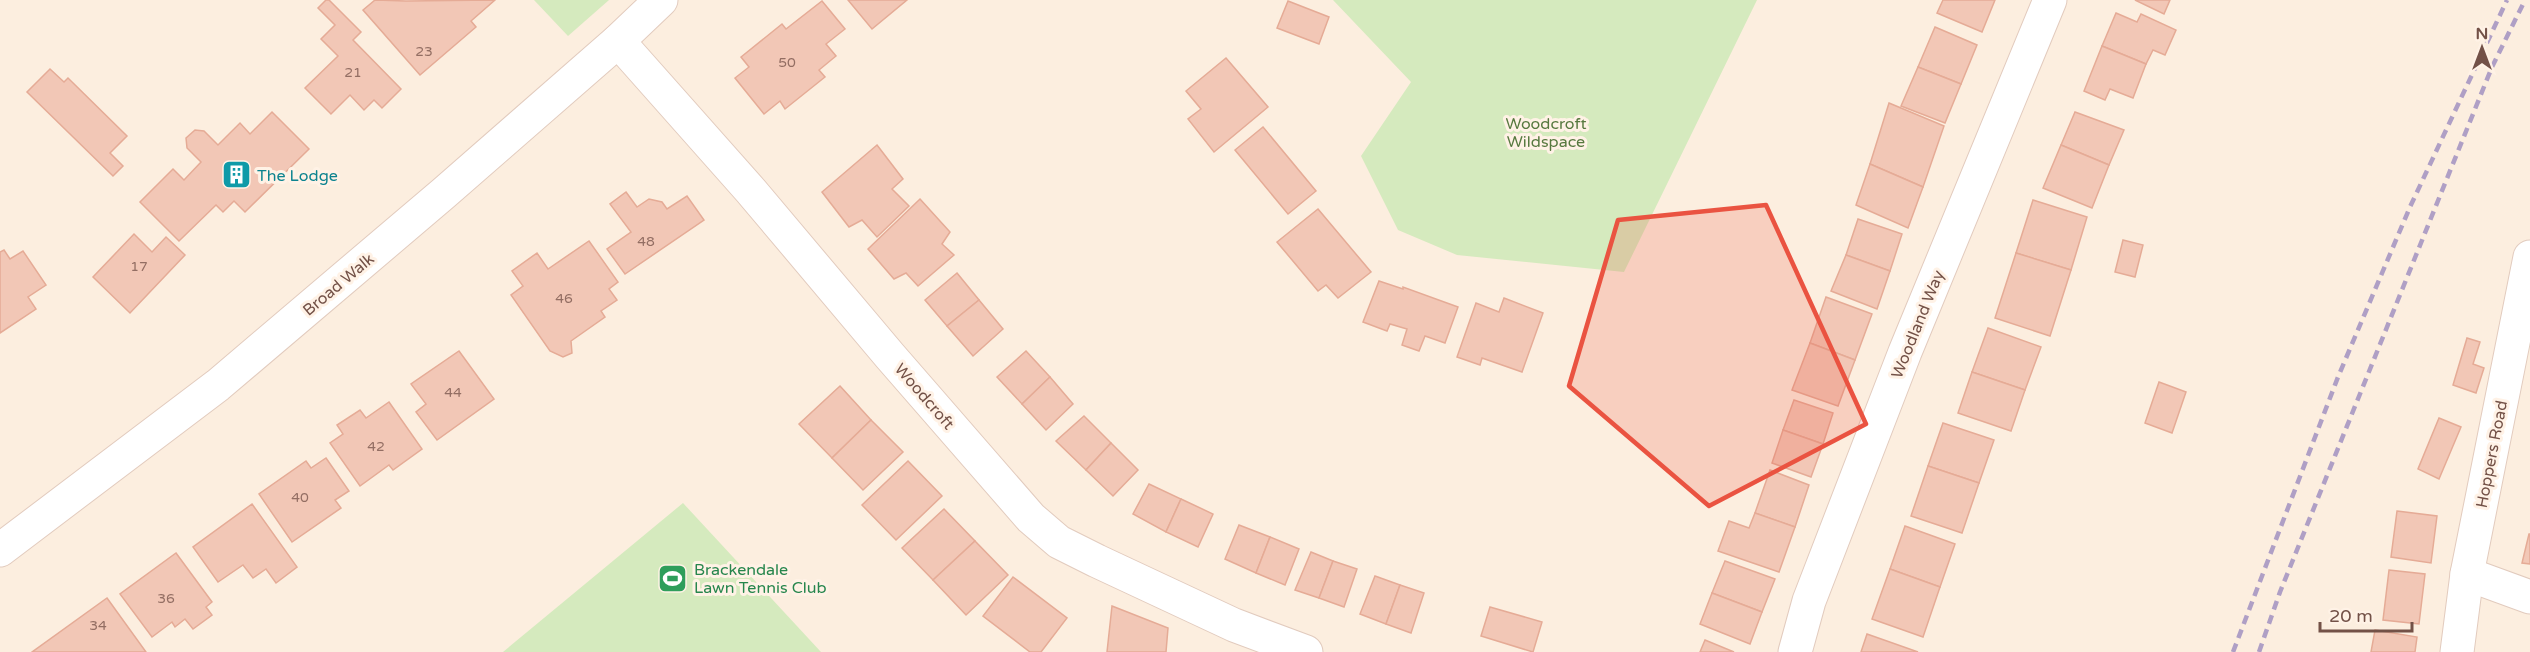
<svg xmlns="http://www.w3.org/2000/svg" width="2530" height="652" font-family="'Varela Round',sans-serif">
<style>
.green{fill:#d5eabe}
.building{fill:#f2c7b6;stroke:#e5ab96;stroke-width:1.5}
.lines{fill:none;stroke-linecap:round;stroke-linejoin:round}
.minor-casing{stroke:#e2cbbe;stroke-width:35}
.minor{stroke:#fff;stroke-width:33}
.rail{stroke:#af9fc5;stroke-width:4.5;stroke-dasharray:9 6;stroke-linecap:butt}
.marked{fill:#ea5341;fill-opacity:0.2;stroke:#ea5341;stroke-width:4.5;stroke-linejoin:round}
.labels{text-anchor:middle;stroke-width:6;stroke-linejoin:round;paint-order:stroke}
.number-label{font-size:14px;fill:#936e63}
.park-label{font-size:16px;fill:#57793f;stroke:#fff2e6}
.culture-label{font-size:16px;fill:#0d838f;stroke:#fff2e6;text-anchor:start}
.street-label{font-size:16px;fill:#735147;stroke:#fff2e6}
.leisure-label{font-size:16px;fill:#27864d;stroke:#fff2e6;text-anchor:start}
</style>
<rect width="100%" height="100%" fill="#fceedf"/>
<g class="green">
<polygon points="534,0 609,0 568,36"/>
<polygon points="1333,0 1757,0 1624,272 1457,255 1398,230 1361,156 1411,82"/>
<polygon points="683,503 821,652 503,652"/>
</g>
<g class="building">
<polygon points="326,0 329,0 361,32 353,40 401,89 382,108 374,100 364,110 350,95 331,114 305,88 338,56 321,39 335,25 318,8"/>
<polygon points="375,0 406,1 495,0 471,21 476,27 420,75 363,10"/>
<polygon points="848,0 907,0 872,29"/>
<polygon points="1943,0 1995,0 1982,32 1937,13"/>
<polygon points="2135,0 2170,0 2164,14"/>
<polygon points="822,1 845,29 826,44 836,56 819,70 825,77 785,109 780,101 764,114 735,78 749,67 741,57 782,24 786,29"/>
<polygon points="1288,1 1329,17 1319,44 1277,28"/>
<polygon points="2116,13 2137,22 2141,14 2176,30 2165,55 2153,50 2146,64 2102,46"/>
<polygon points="1935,27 1977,45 1961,84 1918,67"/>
<polygon points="2102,46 2146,64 2133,98 2110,89 2105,100 2084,91"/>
<polygon points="1226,58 1268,107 1214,152 1188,119 1201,109 1186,91"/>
<polygon points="1918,67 1961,84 1945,123 1901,106"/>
<polygon points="50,69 64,82 68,78 127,136 110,153 123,166 113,176 27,92"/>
<polygon points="1889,103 1944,126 1923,187 1870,164"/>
<polygon points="272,112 309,149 245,212 234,201 223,212 216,205 179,241 140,202 173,169 184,180 201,162 187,148 186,138 195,130 204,131 218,145 240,123 250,134"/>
<polygon points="2075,112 2124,130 2109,165 2061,145"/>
<polygon points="1263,127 1316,191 1288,214 1235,150"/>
<polygon points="877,145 903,179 892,189 909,206 877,237 862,220 849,227 822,192"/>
<polygon points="2061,145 2109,165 2092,208 2043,188"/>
<polygon points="1870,164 1923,187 1908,228 1856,205"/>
<polygon points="626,192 637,207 649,199 662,202 667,209 687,196 704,220 625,274 607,249 631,232 610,204"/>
<polygon points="920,199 950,232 942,244 954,255 918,286 906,273 894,279 868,249"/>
<polygon points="2033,200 2087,217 2071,270 2016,253"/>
<polygon points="1318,209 1371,272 1338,298 1326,285 1318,291 1277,242"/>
<polygon points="1858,219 1902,234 1890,271 1846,255"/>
<polygon points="134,234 152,252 166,237 185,255 130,313 93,277"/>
<polygon points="2123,240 2143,245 2135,277 2115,272"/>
<polygon points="589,241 618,282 609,289 617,300 601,311 605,317 571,341 572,353 563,357 550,351 511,295 523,286 512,271 537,253 548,269"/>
<polygon points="4,250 10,259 23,251 46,285 28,297 36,309 0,333 0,252"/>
<polygon points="2016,253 2071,270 2050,336 1995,318"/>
<polygon points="1846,255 1890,271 1877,309 1831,291"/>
<polygon points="957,273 979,300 947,326 925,300"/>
<polygon points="1379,281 1403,289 1403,287 1458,307 1445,343 1425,336 1419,351 1402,345 1407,329 1390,324 1387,331 1363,322"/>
<polygon points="1826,297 1872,314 1855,360 1810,343"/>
<polygon points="1504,298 1543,313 1522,372 1482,358 1480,365 1457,357 1476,303 1499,312"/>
<polygon points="979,300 1003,329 973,356 947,326"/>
<polygon points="1988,328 2041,347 2025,390 1972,372"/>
<polygon points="2467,338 2480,342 2473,364 2484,368 2476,393 2453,385"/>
<polygon points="1810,343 1855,360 1838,406 1792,390"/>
<polygon points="459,351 494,399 437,440 416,412 426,404 411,384"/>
<polygon points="1026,351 1050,377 1022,404 997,377"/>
<polygon points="1972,372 2025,390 2011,431 1958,413"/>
<polygon points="1050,377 1073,404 1046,430 1022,404"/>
<polygon points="2159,382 2186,392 2172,433 2145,423"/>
<polygon points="840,386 871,420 832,458 799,424"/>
<polygon points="1794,400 1833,413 1823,444 1783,430"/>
<polygon points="389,402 422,449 393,470 389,465 360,486 330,443 343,434 337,425 360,410 366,418"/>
<polygon points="1084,416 1111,443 1086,470 1056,441"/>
<polygon points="2439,418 2461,427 2439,479 2418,469"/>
<polygon points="871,420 903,452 863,490 832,458"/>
<polygon points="1943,423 1994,440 1979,483 1928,466"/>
<polygon points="1783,430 1823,444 1811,477 1772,463"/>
<polygon points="1111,443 1138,470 1113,496 1086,470"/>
<polygon points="326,458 349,491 335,500 341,508 292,542 259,494 306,461 311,468"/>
<polygon points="908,461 942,496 896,540 862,505"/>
<polygon points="1928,466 1979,483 1962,533 1911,516"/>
<polygon points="1770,470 1809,485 1795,527 1755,513"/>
<polygon points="1149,484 1181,499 1166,532 1133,514"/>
<polygon points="1181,499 1213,514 1198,547 1166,532"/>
<polygon points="252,504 297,567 276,583 266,569 253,578 243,565 218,582 193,547"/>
<polygon points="944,509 975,541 933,580 902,548"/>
<polygon points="2397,511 2437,516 2431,563 2391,557"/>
<polygon points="1755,513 1795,527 1779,572 1718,551 1729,521 1749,528"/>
<polygon points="1239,525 1270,537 1256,573 1225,559"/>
<polygon points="1905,526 1955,544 1940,587 1890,569"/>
<polygon points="2529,534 2530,534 2530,564 2522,563"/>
<polygon points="1270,537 1299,549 1285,585 1256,573"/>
<polygon points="975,541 1008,575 966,615 933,580"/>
<polygon points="1311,552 1333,561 1319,598 1295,590"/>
<polygon points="176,553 212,602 206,607 212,615 193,629 185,619 175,627 172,622 152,637 120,594"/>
<polygon points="1333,561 1357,569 1344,607 1319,598"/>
<polygon points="1725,561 1775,579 1762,612 1712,593"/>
<polygon points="1890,569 1940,587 1923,637 1872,619"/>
<polygon points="2389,570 2425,574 2419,624 2383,620"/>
<polygon points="1375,576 1400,585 1386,624 1360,614"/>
<polygon points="1013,577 1067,618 1041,652 1030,652 983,616"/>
<polygon points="1400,585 1424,593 1411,633 1386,624"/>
<polygon points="1712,593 1762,612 1750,644 1700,624"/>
<polygon points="107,598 146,652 32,652"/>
<polygon points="1112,606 1168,628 1166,652 1107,652"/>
<polygon points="1490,607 1542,622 1533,652 1481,636"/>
<polygon points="2375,630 2417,637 2415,652 2371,652"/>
<polygon points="1867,634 1918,652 1861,652"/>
<polygon points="1705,640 1734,652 1700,652"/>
</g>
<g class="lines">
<defs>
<g id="minor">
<polyline points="618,41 751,191 890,356 1031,518 1059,542 1097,561 1234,625 1306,652"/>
<polyline points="0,550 218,385 444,193 618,41 661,0"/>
<polyline points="2467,574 2530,597"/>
<polyline points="1795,652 1809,601 1905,352 2050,0"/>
<polyline points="2457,652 2467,574 2530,257"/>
</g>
</defs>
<use href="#minor" class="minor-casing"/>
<use href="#minor" class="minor"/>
<g class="rail">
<polyline points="2233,652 2338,377 2410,207 2507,0"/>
<polyline points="2259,652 2280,592 2492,67 2525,0"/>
</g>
</g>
<path class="marked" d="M1766 205 1866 424 1709 506 1569 386 1618 220Z"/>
<defs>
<symbol id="building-square" viewBox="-11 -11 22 22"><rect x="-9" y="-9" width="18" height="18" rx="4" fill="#0f9aa8" stroke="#fff2e6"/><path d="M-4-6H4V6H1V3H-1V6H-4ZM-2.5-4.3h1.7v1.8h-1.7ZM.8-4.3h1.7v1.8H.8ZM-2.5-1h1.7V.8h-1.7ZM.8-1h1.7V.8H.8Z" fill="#fff"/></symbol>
<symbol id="stadium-square" viewBox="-11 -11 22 22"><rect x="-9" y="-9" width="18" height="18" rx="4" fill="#2e9e5b" stroke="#fff2e6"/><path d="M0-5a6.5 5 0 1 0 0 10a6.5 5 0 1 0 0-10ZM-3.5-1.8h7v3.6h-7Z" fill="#fff"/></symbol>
</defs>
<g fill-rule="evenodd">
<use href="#building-square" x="220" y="158" width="33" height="33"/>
<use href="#stadium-square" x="656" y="562" width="33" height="33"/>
</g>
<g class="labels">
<g class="number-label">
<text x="424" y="56">23</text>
<text x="787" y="67">50</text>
<text x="353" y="77">21</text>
<text x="646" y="246">48</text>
<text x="139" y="271">17</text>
<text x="564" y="303">46</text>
<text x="453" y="397">44</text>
<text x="376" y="451">42</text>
<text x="300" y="502">40</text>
<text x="166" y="603">36</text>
<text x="98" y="630">34</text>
</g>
<g class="park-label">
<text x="1546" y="129">Woodcroft<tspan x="1546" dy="18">Wildspace</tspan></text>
</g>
<g class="culture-label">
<text x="257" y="181">The Lodge</text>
</g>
<g class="street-label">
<text transform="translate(338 284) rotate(-40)" y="6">Broad Walk</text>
<text transform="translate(1917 324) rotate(-68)" y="6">Woodland Way</text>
<text transform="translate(925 396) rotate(49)" y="6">Woodcroft</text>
<text transform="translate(2491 454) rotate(-79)" y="6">Hoppers Road</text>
</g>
<g class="leisure-label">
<text x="694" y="575">Brackendale<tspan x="694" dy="18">Lawn Tennis Club</tspan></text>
</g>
</g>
<g transform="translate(2482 48)" stroke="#fff2e6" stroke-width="4.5" paint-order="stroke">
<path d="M0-4.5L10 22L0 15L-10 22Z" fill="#735147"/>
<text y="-9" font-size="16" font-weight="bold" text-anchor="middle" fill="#735147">N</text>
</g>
<path d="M2320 622v9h92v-9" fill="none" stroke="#735147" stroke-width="3"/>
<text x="2329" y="622" font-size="18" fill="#735147" stroke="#fff2e6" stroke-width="4.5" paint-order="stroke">20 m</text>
</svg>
